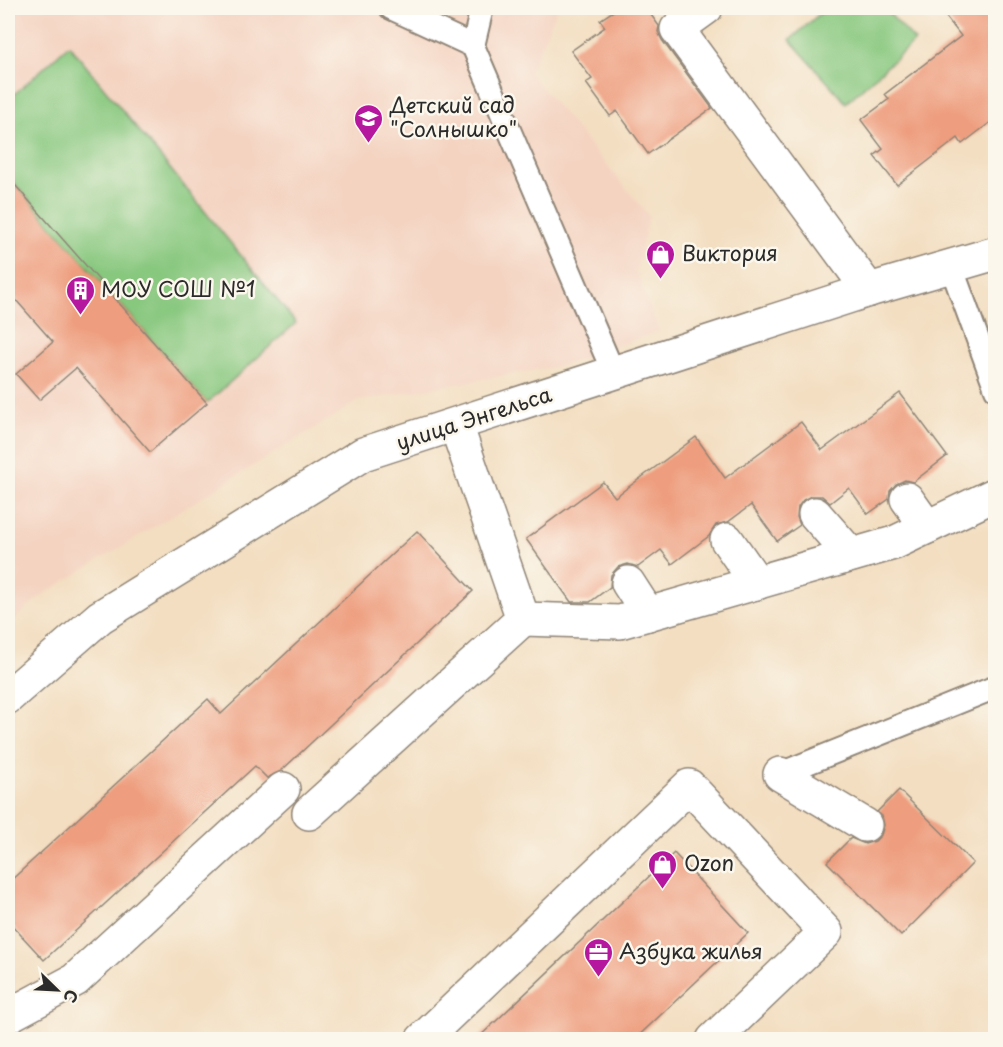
<svg xmlns="http://www.w3.org/2000/svg" width="1003" height="1047" font-family="'Playpen Sans',sans-serif">
<style>
.built{fill:#f4d3c1}
.green{fill:#87c77e;stroke:#597954;stroke-width:1.5}
.building{fill:#ee9d7e}
.lines{fill:none;stroke-linecap:round;stroke-linejoin:round}
.service-casing{stroke:#8f8476;stroke-width:26}
.minor-casing{stroke:#8f8476;stroke-width:36}
.service{stroke:#fff;stroke-width:22}
.minor{stroke:#fff;stroke-width:33}
.labels{text-anchor:middle;stroke-width:5;stroke-linejoin:round;paint-order:stroke}
.poi-label{font-size:21px;fill:#2b2b2b;stroke:#fbf7ec;text-anchor:start}
.street-label{font-size:21px;fill:#2b2b2b;stroke:#fbf7ec}
</style>
<rect width="100%" height="100%" fill="#fbf7ec"/>
<filter id="ink" filterUnits="userSpaceOnUse"><feTurbulence type="fractalNoise" baseFrequency=".0167" numOctaves="2"/><feDisplacementMap in="SourceGraphic" scale="12" xChannelSelector="R" yChannelSelector="G"/><feConvolveMatrix kernelMatrix="1 2 1 2 8 2 1 2 1" color-interpolation-filters="sRGB"/></filter>
<filter id="wash" filterUnits="userSpaceOnUse"><feTurbulence type="fractalNoise" baseFrequency=".008" numOctaves="4" result="noise"/><feDisplacementMap in="SourceGraphic" scale="24" xChannelSelector="R" yChannelSelector="G"/><feGaussianBlur stdDeviation="1.35" result="paint"/><feColorMatrix in="noise" values="0 0 0 0 0 0 0 0 0 0 0 0 0 0 0 0 0 1.4 0 .05"/><feComposite in="paint" operator="in"/></filter>
<g filter="url(#wash)">
<rect width="100%" height="100%" fill="#f3dec1"/>
<polygon class="built" points="8,8 558,8 529,72 649,216 636,271 659,331 564,365 359,401 39,597 8,626"/>
<g class="green">
<polygon points="826,8 884,8 915,41 846,103 790,40"/>
<polygon points="69,45 296,323 207,403 8,176 8,100"/>
</g>
<g id="blocks">
<g class="building">
<polygon points="618,8 646,8 659,26 658,32 662,40 712,108 648,154 617,111 610,116 586,83 592,79 571,51 605,27 600,20"/>
<polygon points="939,8 996,8 996,118 962,144 958,138 897,185 874,156 883,149 861,120 889,99 885,94 961,36"/>
<polygon points="8,177 207,403 150,452 76,368 39,400 16,374 53,342 8,291"/>
<polygon points="900,393 947,456 913,482 905,480 896,484 890,491 889,499 868,514 849,488 830,503 822,496 811,496 803,500 798,507 797,517 800,525 777,541 751,505 728,522 716,525 709,536 672,564 661,550 638,567 628,564 618,567 611,575 610,587 590,602 571,602 526,539 603,482 615,497 696,437 725,478 801,422 822,450"/>
<polygon points="417,531 473,591 281,771 267,778 255,766 44,960 8,921 8,883 208,699 221,714"/>
<polygon points="899,790 973,863 901,936 827,862 851,838 865,844 875,841 881,835 884,825 882,816 877,812"/>
<polygon points="674,853 748,933 634,1040 476,1040"/>
</g>
</g>
</g>
<g filter="url(#ink)">
<use href="#blocks" fill-opacity="0" stroke="#8f8476" stroke-width="1.5"/>
<g class="lines">
<defs>
<g id="service">
<polyline points="391,8 473,46 614,374"/>
<polyline points="473,46 482,8"/>
<polyline points="951,266 996,389"/>
<polyline points="780,774 996,687"/>
</g>
<g id="minor">
<polyline points="706,8 677,29 869,290"/>
<polyline points="907,499 927,527"/>
<polyline points="815,514 851,555"/>
<polyline points="727,540 757,583"/>
<polyline points="628,583 648,614"/>
<polyline points="523,619 620,622 894,543 996,494"/>
<polyline points="8,697 100,617 363,454 869,290 996,253"/>
<polyline points="780,774 865,825"/>
<polyline points="309,813 523,619 456,425"/>
<polyline points="8,1016 75,980 283,789"/>
<polyline points="422,1040 689,786 826,932 713,1040"/>
</g>
</defs>
<use href="#service" class="service-casing"/>
<use href="#minor" class="minor-casing"/>
<use href="#service" class="service"/>
<use href="#minor" class="minor"/>
</g>
</g>
<defs>
<symbol id="school-pin" viewBox="-11 -11 22 30"><path d="M0 17L-7.5 6A9.5 9.5 0 1 1 7.5 6Z" fill="#b5179e" stroke="#fbf7ec"/><path d="M0-5L7-2L0 1L-7-2ZM-4 1L0 2.5L4 1V4Q0 6-4 4Z" fill="#fff"/></symbol>
<symbol id="shop-pin" viewBox="-11 -11 22 30"><path d="M0 17L-7.5 6A9.5 9.5 0 1 1 7.5 6Z" fill="#b5179e" stroke="#fbf7ec"/><path d="M-5-2.5h2.3a2.7 3.5 0 0 1 5.4 0H5L5.5 6h-11ZM-1.5-2.5h3a1.5 2.3 0 0 0-3 0Z" fill="#fff"/></symbol>
<symbol id="building-pin" viewBox="-11 -11 22 30"><path d="M0 17L-7.5 6A9.5 9.5 0 1 1 7.5 6Z" fill="#b5179e" stroke="#fbf7ec"/><path d="M-4-6H4V6H1V3H-1V6H-4ZM-2.5-4.3h1.7v1.8h-1.7ZM.8-4.3h1.7v1.8H.8ZM-2.5-1h1.7V.8h-1.7ZM.8-1h1.7V.8H.8Z" fill="#fff"/></symbol>
<symbol id="office-pin" viewBox="-11 -11 22 30"><path d="M0 17L-7.5 6A9.5 9.5 0 1 1 7.5 6Z" fill="#b5179e" stroke="#fbf7ec"/><path d="M-6-3h4V-5.5h4V-3h4V5H-6ZM-1-4.5V-3h2v-1.5ZM-6 0V1H6V0Z" fill="#fff"/></symbol>
</defs>
<g fill-rule="evenodd">
<use href="#school-pin" x="352" y="102" width="33" height="45"/>
<use href="#shop-pin" x="644" y="238" width="33" height="45"/>
<use href="#building-pin" x="64" y="274" width="33" height="45"/>
<use href="#shop-pin" x="646" y="848" width="33" height="45"/>
<use href="#office-pin" x="582" y="936" width="33" height="45"/>
</g>
<g class="labels">
<g class="poi-label">
<text x="390" y="113">Детский сад<tspan x="390" dy="24">"Солнышко"</tspan></text>
<text x="682" y="261">Виктория</text>
<text x="101" y="297">МОУ СОШ №1</text>
<text x="684" y="871">Ozon</text>
<text x="619" y="959">Азбука жилья</text>
</g>
<g class="street-label">
<text transform="translate(474 419) rotate(-18)" y="7">улица Энгельса</text>
</g>
</g>
<rect width="1003" height="1047" fill="none" stroke="#fbf7ec" stroke-width="30"/>
<g transform="translate(57 990) rotate(114)" stroke="#fbf7ec" stroke-width="4.5" paint-order="stroke">
<path d="M0-4.5L10 22L0 15L-10 22Z" fill="#2b2b2b"/>
<text y="-9" font-size="16" font-weight="bold" text-anchor="middle" fill="#2b2b2b">С</text>
</g>
</svg>
